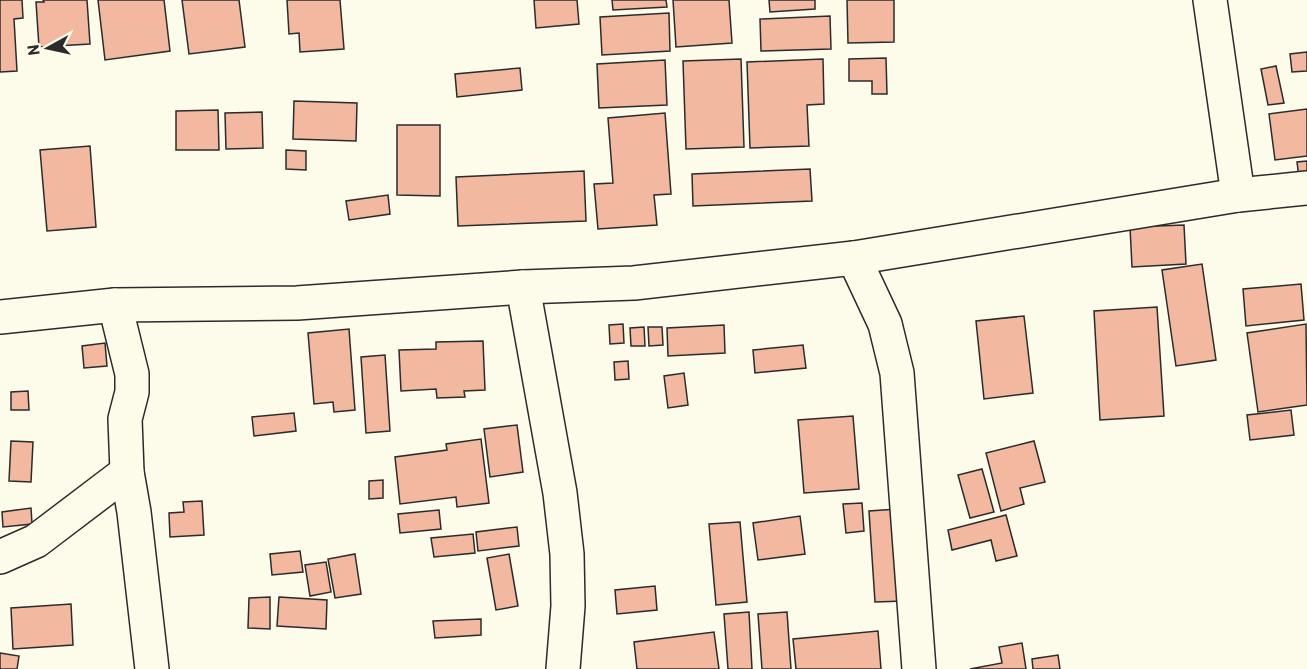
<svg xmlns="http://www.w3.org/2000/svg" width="1307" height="669" font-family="Barlow,sans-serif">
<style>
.building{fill:#f2b8a0;stroke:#2b2b2b;stroke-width:1.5}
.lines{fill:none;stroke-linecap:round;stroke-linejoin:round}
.minor-casing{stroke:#2b2b2b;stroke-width:36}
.minor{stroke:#fdfbea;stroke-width:33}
</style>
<rect width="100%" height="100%" fill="#fdfbea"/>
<g class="building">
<polygon points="0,0 22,0 23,18 14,19 17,71 0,72"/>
<polygon points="43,0 87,0 90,44 39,47 36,2 44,2"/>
<polygon points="98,0 164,0 170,51 105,60"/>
<polygon points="182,0 239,0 245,47 189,54"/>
<polygon points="287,0 340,0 344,49 300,52 299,33 289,34"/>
<polygon points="534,0 577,0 579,24 536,28"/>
<polygon points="612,0 666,0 667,7 613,10"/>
<polygon points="673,0 729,0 732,43 676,47"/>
<polygon points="769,0 815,0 815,9 770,12"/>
<polygon points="847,0 894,0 894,42 848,43"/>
<polygon points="669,13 670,51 602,55 600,17"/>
<polygon points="830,16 831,49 761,51 760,19"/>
<polygon points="1307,52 1307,71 1292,72 1290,54"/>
<polygon points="886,58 887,94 872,94 872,81 849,81 849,59"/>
<polygon points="741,59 744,147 686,149 683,61"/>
<polygon points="823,59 824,104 807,105 809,146 750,148 747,62"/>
<polygon points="665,60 667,105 599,108 597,64"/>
<polygon points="1276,66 1284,103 1268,105 1261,69"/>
<polygon points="520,68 522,90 457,97 455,74"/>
<polygon points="294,101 357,103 356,141 293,139"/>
<polygon points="1307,109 1307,156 1275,160 1269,114"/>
<polygon points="218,110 219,150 176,150 176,111"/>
<polygon points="262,112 263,148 226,149 225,113"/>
<polygon points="665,113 671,194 654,195 657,225 598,229 594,184 613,183 608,118"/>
<polygon points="397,125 440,125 440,196 397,195"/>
<polygon points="90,146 96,227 47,231 40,150"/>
<polygon points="286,150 306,151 306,170 286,169"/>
<polygon points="1307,161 1307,177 1299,178 1297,162"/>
<polygon points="810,169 812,201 693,206 692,174"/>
<polygon points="584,171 586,221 458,226 456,177"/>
<polygon points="388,195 390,214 349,220 346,201"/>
<polygon points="1184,225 1186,264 1132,267 1130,227"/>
<polygon points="1202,264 1216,360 1176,366 1162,270"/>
<polygon points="1301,284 1304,320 1246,326 1243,289"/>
<polygon points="1157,307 1164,416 1100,420 1094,311"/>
<polygon points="1024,316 1033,393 984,399 976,321"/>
<polygon points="623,324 624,343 610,344 609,325"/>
<polygon points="1306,324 1307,405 1258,412 1247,333"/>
<polygon points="724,325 725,353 668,356 667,328"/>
<polygon points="644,327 645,346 631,346 630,328"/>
<polygon points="648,327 662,327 663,345 649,346"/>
<polygon points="349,329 355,410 334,412 333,402 314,404 308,333"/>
<polygon points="483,341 485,390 464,391 465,397 437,398 436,389 401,391 399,350 436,349 436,342"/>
<polygon points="105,343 107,366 84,368 82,346"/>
<polygon points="803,345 806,368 755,373 753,350"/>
<polygon points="385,355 390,431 366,433 361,357"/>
<polygon points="628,361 629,379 615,380 614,362"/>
<polygon points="684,373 688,405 668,408 664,376"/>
<polygon points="28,391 29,410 11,410 11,392"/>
<polygon points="1291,410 1294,435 1250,440 1247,415"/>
<polygon points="294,413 296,431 254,436 252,417"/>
<polygon points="853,416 859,489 804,493 798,420"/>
<polygon points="517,425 523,472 490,477 484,429"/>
<polygon points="481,439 489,503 457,507 456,497 400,504 395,457 447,450 446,444"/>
<polygon points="11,441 33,442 31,482 9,481"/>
<polygon points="1034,441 1045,482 1020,488 1024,504 1001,511 986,453"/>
<polygon points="982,469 994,512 970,518 958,475"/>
<polygon points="383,480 383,498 369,499 369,481"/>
<polygon points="202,501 204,535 170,537 169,513 184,512 183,502"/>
<polygon points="862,503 864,531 846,533 843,504"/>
<polygon points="31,508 32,524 3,527 2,512"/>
<polygon points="897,509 904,601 875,602 869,511"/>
<polygon points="439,510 441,529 400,533 398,514"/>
<polygon points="1006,515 1017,556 996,561 991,540 952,550 948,530"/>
<polygon points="800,516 805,554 758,560 753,523"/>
<polygon points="740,522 747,602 716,605 709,524"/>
<polygon points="517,527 519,546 478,551 476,532"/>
<polygon points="473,534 475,553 434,557 431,538"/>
<polygon points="300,551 303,572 272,575 270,554"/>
<polygon points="355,554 361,594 335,598 328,559"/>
<polygon points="509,554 518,606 496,610 487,558"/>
<polygon points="326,562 331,592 310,596 305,565"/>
<polygon points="655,586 657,610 617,614 615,590"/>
<polygon points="270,597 270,629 248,628 249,598"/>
<polygon points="279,597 327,600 326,629 277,626"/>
<polygon points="71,604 73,645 13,649 11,608"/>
<polygon points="749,612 752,669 728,669 724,614"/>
<polygon points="787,612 791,669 762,669 758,614"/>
<polygon points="481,619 481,635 435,638 433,621"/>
<polygon points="878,631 881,669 796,669 793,639"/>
<polygon points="714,632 719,669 637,669 634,642"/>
<polygon points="1022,643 1026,669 970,669 1002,663 999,647"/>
<polygon points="0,653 19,656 17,669 0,669"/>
<polygon points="1058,655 1060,669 1033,669 1032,659"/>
</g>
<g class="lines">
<defs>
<g id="minor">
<polyline points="1210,0 1238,195"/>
<polyline points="854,258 885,324 897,373 919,669"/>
<polyline points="523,287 560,493 567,554 568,606 563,669"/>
<polyline points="115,305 132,374 132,392 125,419 127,472 134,512 152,669"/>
<polyline points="0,317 115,305 297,303 523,287 634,283 854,258 1238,195 1307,188"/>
<polyline points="0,557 36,541 127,472"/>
</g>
</defs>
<use href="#minor" class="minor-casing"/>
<use href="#minor" class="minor"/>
</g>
<g transform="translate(48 48) rotate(262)" stroke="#fdfbea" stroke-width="4.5" paint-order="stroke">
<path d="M0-4.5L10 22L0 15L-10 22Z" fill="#2b2b2b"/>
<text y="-9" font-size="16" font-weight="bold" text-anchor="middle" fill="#2b2b2b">N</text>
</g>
</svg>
